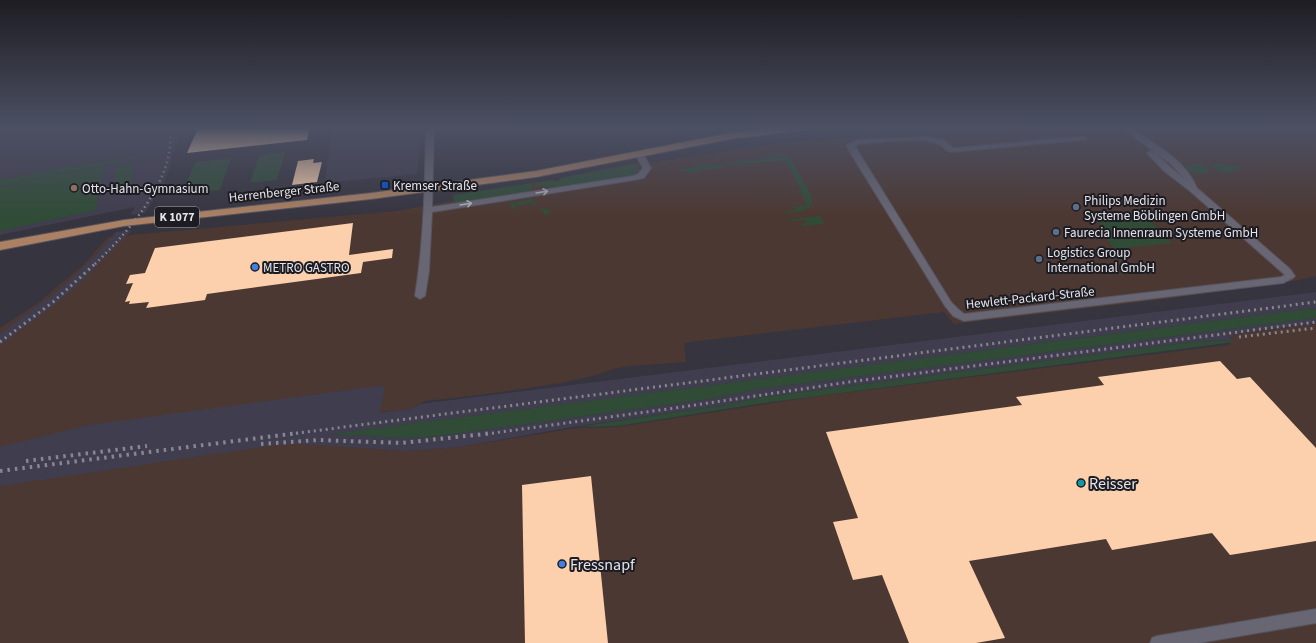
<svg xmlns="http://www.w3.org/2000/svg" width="1316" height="643" font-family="'Source Sans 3',sans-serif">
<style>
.commercial{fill:#4c3832}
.built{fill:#403d4e}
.green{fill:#304c37}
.building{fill:#fcd0ac}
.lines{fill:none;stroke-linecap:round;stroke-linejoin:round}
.minor-casing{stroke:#55535d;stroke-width:2}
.major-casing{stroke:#55535d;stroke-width:2}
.minor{fill:#686673;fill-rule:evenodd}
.major{fill:#ac8163;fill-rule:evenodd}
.rail-far2{stroke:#888690;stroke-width:2.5;stroke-dasharray:1.5 3.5;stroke-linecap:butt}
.rail-far1{stroke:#888690;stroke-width:3;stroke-dasharray:2 4;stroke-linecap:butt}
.rail{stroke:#888690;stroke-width:4;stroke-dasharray:2.5 5;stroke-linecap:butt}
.oneway{stroke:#b3b2bb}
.transit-dot{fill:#1a4fb4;stroke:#1d1c22;stroke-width:1.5}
.education-dot{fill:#8d6e63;stroke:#1d1c22;stroke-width:1.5}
.service-dot{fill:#5c6f8a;stroke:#1d1c22;stroke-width:1.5}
.shop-dot{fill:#3f7fe0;stroke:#1d1c22;stroke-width:1.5}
.culture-dot{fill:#0f9aa8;stroke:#1d1c22;stroke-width:1.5}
.labels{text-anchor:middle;stroke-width:4;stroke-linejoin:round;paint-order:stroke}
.shield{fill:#1d1c22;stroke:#a9a8af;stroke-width:1}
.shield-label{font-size:12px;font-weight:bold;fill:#e5e4eb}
.poi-label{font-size:13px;fill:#e5e4eb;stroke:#1d1c22;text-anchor:start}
.street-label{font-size:13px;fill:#e5e4eb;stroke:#1d1c22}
.near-poi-label{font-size:16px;fill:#e5e4eb;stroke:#1d1c22;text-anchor:start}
</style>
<rect width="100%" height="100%" fill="#36343f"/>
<polygon class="commercial" points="1004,127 1316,127 1316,276 1295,281 1166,299 954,324 944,312 690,342 684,344 686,362 630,366 616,368 597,375 561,383 487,394 425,401 410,409 304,421 300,443 405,451 459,447 577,428 618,427 812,397 1229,345 1232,340 1228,335 1316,324 1316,643 0,643 0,328 38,303 84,264 108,237 397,211 462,199 513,186 552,180 554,182 560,180 561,178 628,164 669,160 777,143"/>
<g class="built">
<polygon points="7,127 178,127 178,138 169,169 163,184 145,213 130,215 135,207 0,235 0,135"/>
<polygon points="332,127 422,127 417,174 325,183"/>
<polygon points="132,230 81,282 58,302 0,345 0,334 60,289 95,256 116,232"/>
<polygon points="1316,292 1316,309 1309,310 1307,309 333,434 402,438 438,436 709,399 758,389 1316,318 1316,323 1228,335 1232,340 1193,342 757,398 727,405 578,426 459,447 405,451 300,444 276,445 0,486 0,447 89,425 385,385 380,413 410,409 420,404"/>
</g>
<g class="green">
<polygon points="285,152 277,180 250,183 259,155"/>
<polygon points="771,152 783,153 791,158 812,197 812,206 802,211 786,213 785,211 796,210 795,207 807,205 789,166 782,161 723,166 721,168 703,170 693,173 678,171 706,163 708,166 773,156"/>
<polygon points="135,156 134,159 0,186 0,180 92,162 92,164"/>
<polygon points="231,158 220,190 182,194 195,162"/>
<polygon points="1201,163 1211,173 1195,174 1185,169 1185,166"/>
<path d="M1209 163 1243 167C1227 177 1223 175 1209 163Z"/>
<polygon points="132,164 130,184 113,188 116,167"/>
<polygon points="636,164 638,166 638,171 632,176 549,189 544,185 535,187 534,183 552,180 554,182 560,180 561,178 628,165"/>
<polygon points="103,166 96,210 0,231 0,187"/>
<polygon points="532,183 532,188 527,193 454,204 453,195"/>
<polygon points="532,199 539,208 551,210 547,215 544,215 544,212 532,203 514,206 516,210 513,209 509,204"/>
<polygon points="1142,213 1172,243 1115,249 1103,235 1109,234 1095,218"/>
<polygon points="820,216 824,224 802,226 801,224 807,223 805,220 788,221 787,220"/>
<polygon points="1307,309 1309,310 1316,309 1316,318 758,389 709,399 438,436 402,438 331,434"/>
<polygon points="1232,340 1234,342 757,404 618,426 576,427 727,405 757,398 1193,342"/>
</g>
<g class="building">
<polygon points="310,127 307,140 187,153 198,128"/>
<polygon points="314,159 313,163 322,162 317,182 292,185 298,161"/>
<polygon points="353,223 349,255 393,249 392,258 363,262 361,273 207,294 205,300 146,308 149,302 129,304 130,301 125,302 133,283 126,284 130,275 145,273 155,248"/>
<polygon points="1220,361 1237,379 1250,377 1316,448 1316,541 1230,555 1212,533 1112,550 1106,539 969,561 1005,638 976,643 909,643 882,575 853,580 833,522 858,518 826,432 1022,405 1016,397 1104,385 1098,377"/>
<polygon points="591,476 608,643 525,643 522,485"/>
</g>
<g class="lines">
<defs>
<g id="minor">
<path d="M426 127H434L432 207 633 176 638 174 643 168 635 154 639 152H642L651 168 644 178 634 180 432 212 429 271 425 296 420 299 415 296C424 240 425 184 426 127Z"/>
<path d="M1121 127H1130C1155 145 1184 158 1197 188L1290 269 1295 276 1293 278 1283 283 964 321 953 316 945 306 848 149 847 145 857 140 929 137 944 140 953 148 1086 136V140H1083L951 152C946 151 943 146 938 144 923 136 877 143 859 144L855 146 951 302 958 309 964 314 1281 277 1285 275 1190 191 1164 171 1147 153 1151 151H1154L1170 167 1184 178 1171 164Z"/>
<polygon points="1316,609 1316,623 1199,643 1150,643 1152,638 1157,636"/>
</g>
<polygon id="major" points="781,127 812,127 808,130 736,138 536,177 371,199 124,226 0,250 0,242 124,220 371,193 536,171 736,132"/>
</defs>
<use href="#minor" class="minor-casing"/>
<use href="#major" class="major-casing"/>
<use href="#minor" class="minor"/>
<use href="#major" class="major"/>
<path class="rail-far2" d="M95 264C124 236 158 198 168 158 171 148 170 137 171 127"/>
<g class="rail-far1">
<polyline points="1239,337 1316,328"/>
<polyline points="0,342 53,302 96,263"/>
<polyline points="290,434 1316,302"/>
<polyline points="486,434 675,408 849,382 1316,322"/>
</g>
<g class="rail">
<polyline points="261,444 318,440 402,443 493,433"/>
<polyline points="26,461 147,446"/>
<polyline points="0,471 298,433"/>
</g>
</g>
<defs><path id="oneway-shaft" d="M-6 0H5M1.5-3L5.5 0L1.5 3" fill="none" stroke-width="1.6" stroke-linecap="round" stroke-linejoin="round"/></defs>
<g class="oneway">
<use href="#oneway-shaft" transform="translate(542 192) rotate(-9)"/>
<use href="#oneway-shaft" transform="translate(466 204) rotate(-9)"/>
</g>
<linearGradient id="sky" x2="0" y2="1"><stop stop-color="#1e1d23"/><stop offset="0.59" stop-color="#4c5063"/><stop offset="1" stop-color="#4c5063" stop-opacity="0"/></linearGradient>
<rect width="1316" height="217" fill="url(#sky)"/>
<rect class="transit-dot" x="381" y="181" width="8" height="8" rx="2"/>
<circle class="education-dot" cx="74" cy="188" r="4"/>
<g class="service-dot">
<circle cx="1076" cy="207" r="4"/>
<circle cx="1056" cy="232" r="4"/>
<circle cx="1039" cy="259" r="4"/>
</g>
<g class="shop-dot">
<circle cx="255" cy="267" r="4"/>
<circle cx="562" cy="564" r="4"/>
</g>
<circle class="culture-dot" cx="1081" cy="483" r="4"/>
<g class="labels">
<rect class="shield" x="155" y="207" width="44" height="20" rx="3"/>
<g class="shield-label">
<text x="177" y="221">K 1077</text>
</g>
<g class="poi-label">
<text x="393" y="190">Kremser Straße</text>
<text x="82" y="193">Otto-Hahn-Gymnasium</text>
<text x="1084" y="205">Philips Medizin<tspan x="1084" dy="15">Systeme Böblingen GmbH</tspan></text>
<text x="1064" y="237">Faurecia Innenraum Systeme GmbH</text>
<text x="1047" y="257">Logistics Group<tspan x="1047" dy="15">International GmbH</tspan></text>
<text x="263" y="272">METRO GASTRO</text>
</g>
<g class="street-label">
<text transform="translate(284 191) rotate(-6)" y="5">Herrenberger Straße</text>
<text transform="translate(1030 297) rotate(-6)" y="5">Hewlett-Packard-Straße</text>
</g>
<g class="near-poi-label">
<text x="1089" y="489">Reisser</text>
<text x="570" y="570">Fressnapf</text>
</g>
</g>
</svg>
